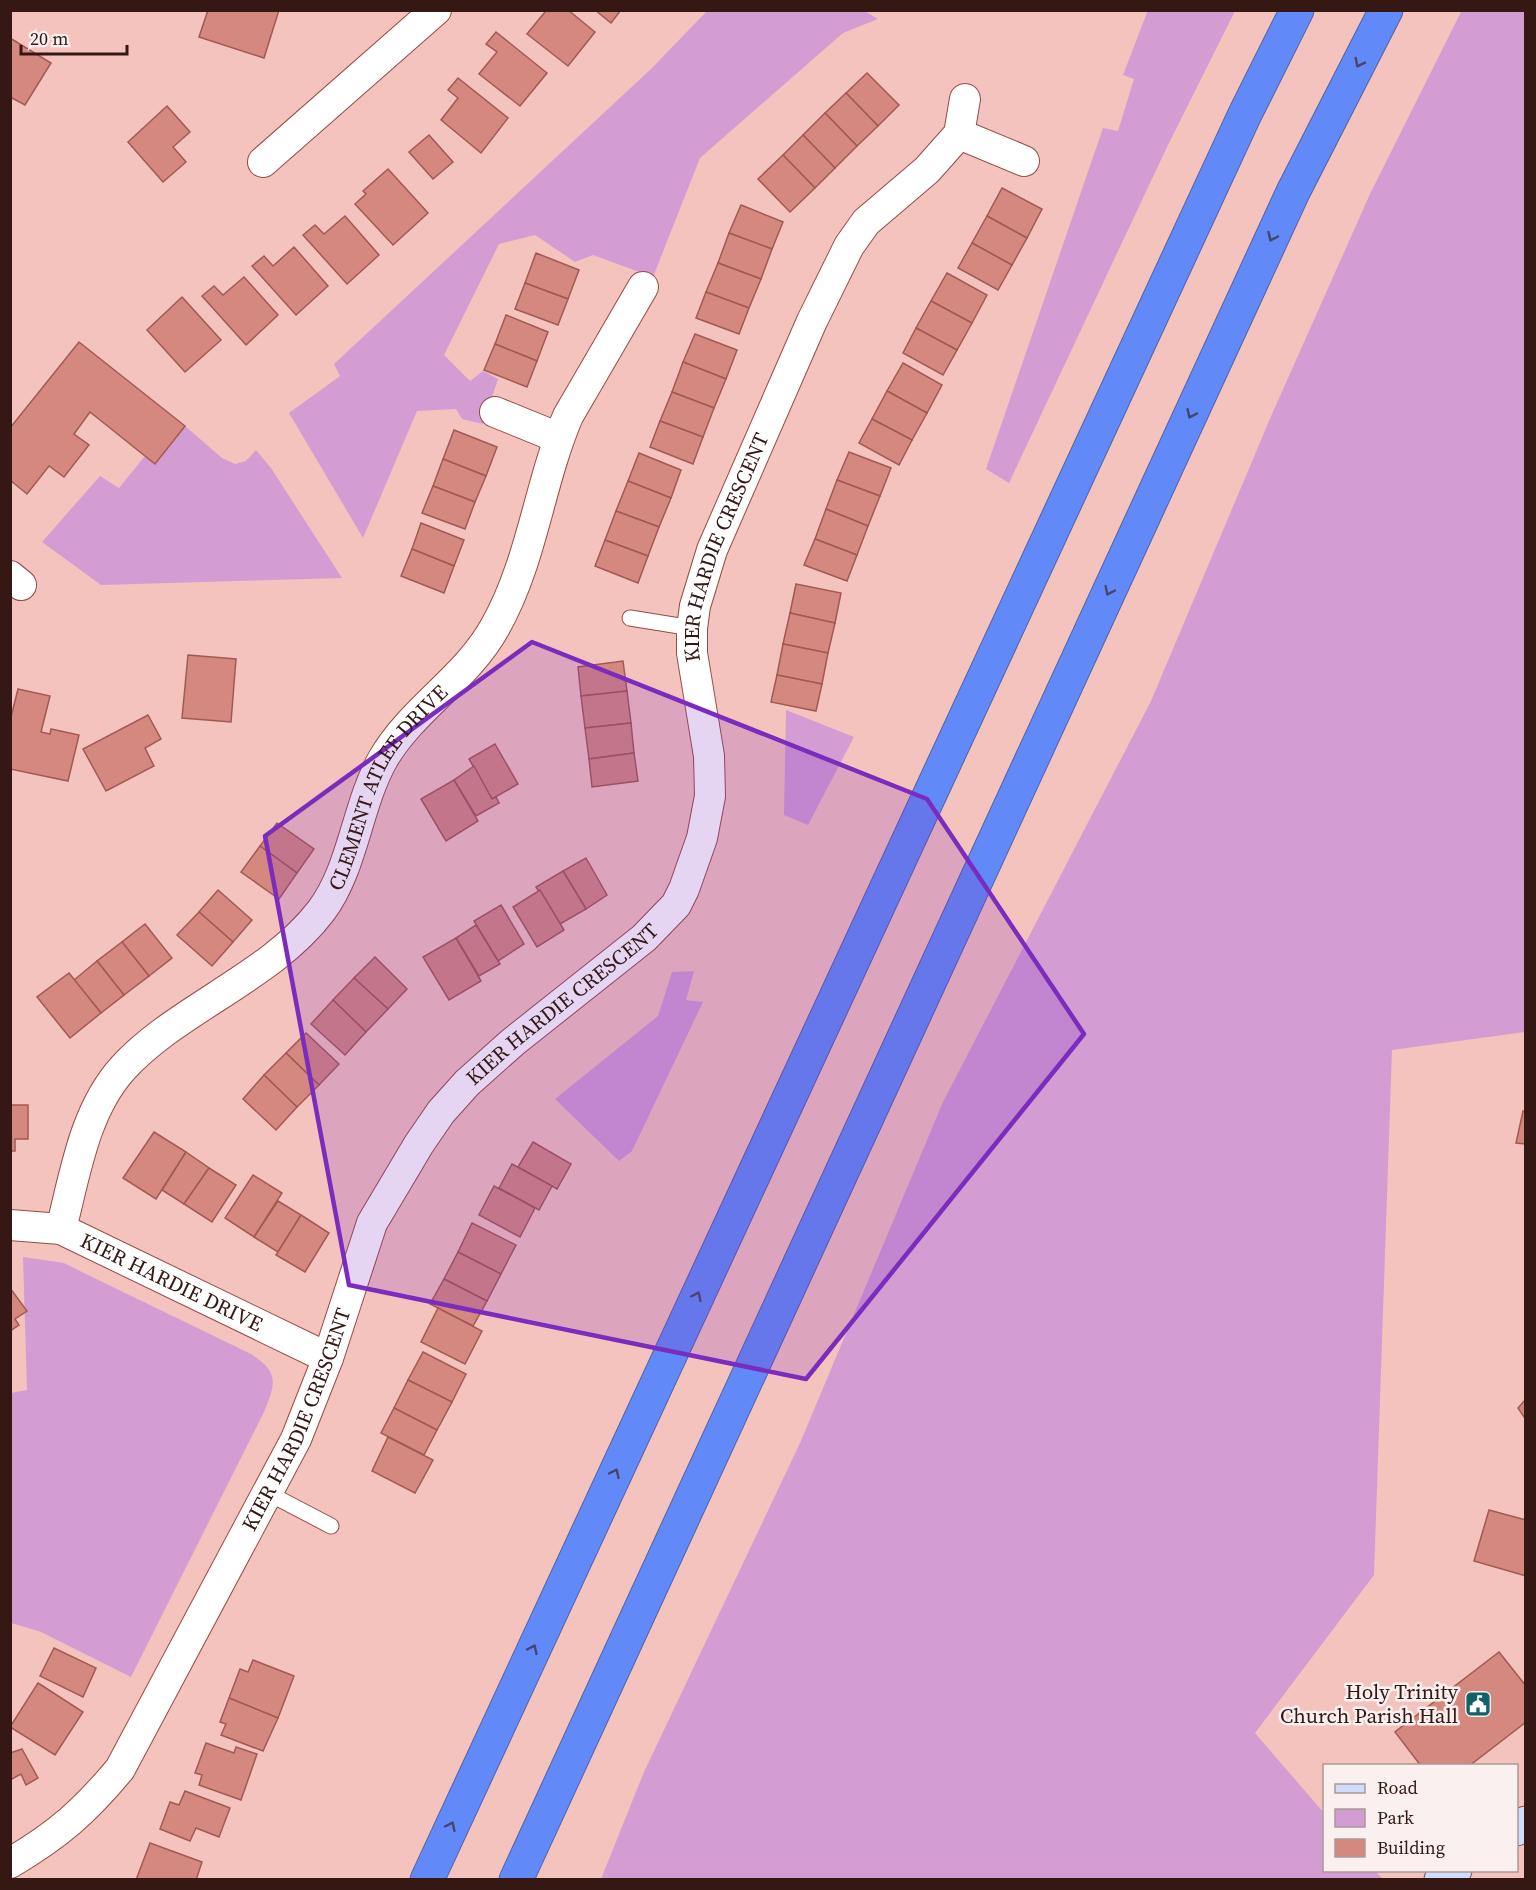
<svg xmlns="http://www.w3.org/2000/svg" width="1536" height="1890" font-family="'Source Serif 4',serif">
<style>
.green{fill:#d39dd4}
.building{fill:#d58880;stroke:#a25953;stroke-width:1.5}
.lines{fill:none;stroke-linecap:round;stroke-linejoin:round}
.lane-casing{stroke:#934c46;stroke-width:17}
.street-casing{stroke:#934c46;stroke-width:32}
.secondary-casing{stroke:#934c46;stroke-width:35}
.highway-casing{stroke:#5262a8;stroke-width:35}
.lane{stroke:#fff;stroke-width:15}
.street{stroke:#fff;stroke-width:30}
.secondary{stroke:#d0dcfd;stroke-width:33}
.highway{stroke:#618af8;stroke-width:33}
.oneway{stroke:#47456f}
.marked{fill:#7b2cbf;fill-opacity:0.2;stroke:#7b2cbf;stroke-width:4.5;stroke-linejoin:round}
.labels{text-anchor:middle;stroke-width:5;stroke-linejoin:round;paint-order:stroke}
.street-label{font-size:21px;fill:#351714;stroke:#f9f0ef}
.poi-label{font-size:21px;fill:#351714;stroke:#f9f0ef;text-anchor:end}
</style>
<rect width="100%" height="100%" fill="#f5c3bd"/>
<g class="green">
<polygon points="863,10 878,19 843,33 700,158 653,277 593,255 575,262 535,235 499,244 444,355 470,381 483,371 498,379 483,424 462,419 456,409 417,411 363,538 289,413 340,376 334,364 651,69 707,11"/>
<polygon points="1148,10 1235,11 1167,147 1009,483 986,469 1103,128 1118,131 1134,79 1123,75"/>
<polygon points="1462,10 1525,11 1525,1032 1392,1050 1374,1575 1255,1733 1324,1813 1324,1870 1375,1871 1383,1879 601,1879 644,1772 800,1443 943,1102 1151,701 1272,414 1370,194"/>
<polygon points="185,426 222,458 235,464 246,461 256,450 271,468 342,578 101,585 42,542 100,476 119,488 145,456 156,464"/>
<polygon points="786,710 854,737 808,825 784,815"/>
<polygon points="694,971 686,1000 703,1002 632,1151 619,1161 555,1099 658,1016 672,972"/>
<path d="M23 1257 64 1263 86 1274 251 1354C279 1372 276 1383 264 1412L131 1677 41 1632 11 1623V1393L27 1390Z"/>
</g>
<g class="building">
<polygon points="208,10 279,10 264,58 199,37"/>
<polygon points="543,10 568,10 595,32 568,66 527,34 545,12"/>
<polygon points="595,10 621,10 611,23"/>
<polygon points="496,32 547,73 520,106 479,74 497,52 486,44"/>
<polygon points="10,38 51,63 25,105 10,97"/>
<polygon points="867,73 899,105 878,126 846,93"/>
<polygon points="458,78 508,118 481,153 441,120 458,98 448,90"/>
<polygon points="846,93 878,126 857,146 825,113"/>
<polygon points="167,106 190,132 173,147 186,162 163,182 128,142"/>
<polygon points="825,113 857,146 835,168 803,135"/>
<polygon points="429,135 453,162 433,179 409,152"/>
<polygon points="803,135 835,168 815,188 783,155"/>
<polygon points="783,155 815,188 790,212 758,179"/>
<polygon points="388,169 428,213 393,245 355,204 366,194 363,191"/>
<polygon points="1002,188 1042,209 1027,238 987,216"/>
<polygon points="741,205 783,222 772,249 729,233"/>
<polygon points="345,216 379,255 347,284 303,235 315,225 324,234"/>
<polygon points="987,216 1027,238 1012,265 972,243"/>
<polygon points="729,233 772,249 761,279 718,263"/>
<polygon points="972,243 1012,265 998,290 958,268"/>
<polygon points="294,247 328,286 296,315 252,266 264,256 273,266"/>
<polygon points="536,253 579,270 568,299 525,283"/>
<polygon points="718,263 761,279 749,308 706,292"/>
<polygon points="947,273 987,295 972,323 931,301"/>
<polygon points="244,277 278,315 246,345 202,296 214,286 223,295"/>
<polygon points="525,283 568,299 558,325 515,309"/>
<polygon points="706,292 749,308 739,334 696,318"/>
<polygon points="182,297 221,340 185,372 147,330"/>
<polygon points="931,301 972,323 957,350 916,328"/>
<polygon points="506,315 548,332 537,361 495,344"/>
<polygon points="916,328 957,350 943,375 903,353"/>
<polygon points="695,334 737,350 726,379 683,362"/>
<polygon points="79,342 185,426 155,464 90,412 74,434 89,445 64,477 49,466 27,494 10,480 10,428"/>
<polygon points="495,344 537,361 527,387 484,370"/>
<polygon points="683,362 726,379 714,408 672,392"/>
<polygon points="903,363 942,385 927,413 887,391"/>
<polygon points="887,391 927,413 912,440 872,419"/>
<polygon points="672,392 714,408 703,437 660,421"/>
<polygon points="872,419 912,440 899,465 859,443"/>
<polygon points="660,421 703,437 693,464 650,447"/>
<polygon points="454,430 497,447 486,476 443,459"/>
<polygon points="849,452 891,468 880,496 837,480"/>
<polygon points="639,453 681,470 671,498 628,481"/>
<polygon points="443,459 486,476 475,502 433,486"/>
<polygon points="837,480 880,496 868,526 826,509"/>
<polygon points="628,481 671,498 659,527 616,511"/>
<polygon points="433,486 475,502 465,529 422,513"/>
<polygon points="826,509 868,526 857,555 815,539"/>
<polygon points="616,511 659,527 648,556 605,540"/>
<polygon points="421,523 464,540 454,566 412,549"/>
<polygon points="815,539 857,555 847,581 804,565"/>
<polygon points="605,540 648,556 638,583 595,566"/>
<polygon points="412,549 454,566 444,593 401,576"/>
<polygon points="796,584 841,593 835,623 790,613"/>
<polygon points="790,613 835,623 828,653 783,644"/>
<polygon points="783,644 828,653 822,684 777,675"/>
<polygon points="188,655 236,659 231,722 182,718"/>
<polygon points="623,661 627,691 581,696 578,667"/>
<polygon points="777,675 822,684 816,711 771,702"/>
<polygon points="18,689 50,696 41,732 50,734 51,729 79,735 68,781 10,769 10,721"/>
<polygon points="627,691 631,723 585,728 581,696"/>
<polygon points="148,715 161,739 145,748 154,766 106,791 83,749"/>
<polygon points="631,723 634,753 589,759 585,728"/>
<polygon points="495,744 518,784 492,799 469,759"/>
<polygon points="634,753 638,781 592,787 589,759"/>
<polygon points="474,766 492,799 496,797 499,803 476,816 454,780"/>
<polygon points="454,780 478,821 446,841 421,799"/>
<polygon points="277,823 314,849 297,873 260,846"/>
<polygon points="260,846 297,873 279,899 241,872"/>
<polygon points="586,858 607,895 586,909 563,871"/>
<polygon points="563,871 586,909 560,924 536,887"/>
<polygon points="218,890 252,920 233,942 199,912"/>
<polygon points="540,890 564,930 537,947 513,907"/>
<polygon points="501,905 524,944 498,961 474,921"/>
<polygon points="199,912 233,942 212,966 177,935"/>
<polygon points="145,924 172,958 149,976 122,942"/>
<polygon points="476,925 500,964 479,976 456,938"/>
<polygon points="456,938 481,981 449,1000 423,957"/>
<polygon points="122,942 149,976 124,995 97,961"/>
<polygon points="375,957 407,989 388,1009 354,978"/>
<polygon points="97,961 124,995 101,1013 74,980"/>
<polygon points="69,973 101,1013 70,1038 37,997"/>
<polygon points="354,978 388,1009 366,1032 333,1000"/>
<polygon points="333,1000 366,1032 345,1055 311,1024"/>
<polygon points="306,1033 339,1064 319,1085 286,1053"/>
<polygon points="286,1053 319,1085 297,1107 264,1075"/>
<polygon points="264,1075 297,1107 276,1130 243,1099"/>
<polygon points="10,1105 28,1105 28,1139 15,1139 15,1151 10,1151"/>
<polygon points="1523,1111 1526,1112 1526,1144 1516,1143"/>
<polygon points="154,1132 186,1152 156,1199 123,1178"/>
<polygon points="533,1142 571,1164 557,1189 518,1167"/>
<polygon points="186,1152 209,1168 184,1204 162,1190"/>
<polygon points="512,1164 552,1186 539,1210 499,1188"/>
<polygon points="209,1168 236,1185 212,1222 184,1204"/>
<polygon points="253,1175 282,1193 254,1237 225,1218"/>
<polygon points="494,1186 535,1208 520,1237 479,1215"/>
<polygon points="278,1201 301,1215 278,1252 254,1237"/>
<polygon points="301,1215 329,1233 305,1272 276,1255"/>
<polygon points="472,1223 516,1245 501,1274 458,1252"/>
<polygon points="458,1252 501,1274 487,1301 444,1279"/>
<polygon points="444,1279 487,1301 473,1326 430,1304"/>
<polygon points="10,1288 27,1311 15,1319 19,1325 10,1331"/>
<polygon points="438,1308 482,1331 465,1364 421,1342"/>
<polygon points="423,1352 466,1374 452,1402 408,1380"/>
<polygon points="408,1380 452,1402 437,1430 394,1408"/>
<polygon points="1526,1399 1526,1420 1518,1408"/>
<polygon points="394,1408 437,1430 424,1455 381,1433"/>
<polygon points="388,1437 433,1460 415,1493 372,1471"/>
<polygon points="1489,1510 1526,1520 1526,1576 1474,1561"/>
<polygon points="54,1648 96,1668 83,1697 40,1676"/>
<polygon points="1499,1652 1526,1686 1526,1722 1469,1766 1421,1766 1395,1732"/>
<polygon points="253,1660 294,1676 278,1718 229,1698 240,1669 248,1672"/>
<polygon points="38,1683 83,1712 55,1755 10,1727"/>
<polygon points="229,1698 278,1718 263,1751 221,1735 226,1724 220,1722"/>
<polygon points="206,1743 234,1753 236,1747 257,1754 241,1800 199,1785 202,1775 195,1773"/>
<polygon points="22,1749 38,1778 26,1785 21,1774 10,1780 10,1753"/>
<polygon points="185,1791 230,1808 219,1837 196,1828 190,1841 160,1829 170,1802 179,1805"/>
<polygon points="150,1843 202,1862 196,1880 136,1880"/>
</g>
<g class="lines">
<defs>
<g id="lane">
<polyline points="630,618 692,628"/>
<polyline points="266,1492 331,1526"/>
</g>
<g id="street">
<polyline points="959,134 1024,161"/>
<polyline points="263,162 436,10"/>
<polyline points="495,412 559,438"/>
<polyline points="10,576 21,585"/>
<path id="s1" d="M10 1225 61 1229 328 1358"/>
<path id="s2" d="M61 1229C75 1175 84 1111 123 1068 177 1009 271 977 321 911 353 869 357 805 383 759 412 709 467 678 495 627 532 562 539 484 568 416L643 287"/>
<path id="s3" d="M10 1863C58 1835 85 1811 120 1769L296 1439 328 1358 372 1223 419 1144 441 1112 467 1083 513 1042 644 938 676 905 684 889 702 838 710 796 709 756 692 653V628L695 606 712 550 812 321 849 246 866 222 927 170 959 134 965 99"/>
</g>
<g id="secondary">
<polyline points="1516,1829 1526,1823"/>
<polyline points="1441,1880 1455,1870"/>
</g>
<g id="highway">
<polyline points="427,1880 1245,114 1297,10"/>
<polyline points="516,1880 1293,192 1386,10"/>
</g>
</defs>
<use href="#lane" class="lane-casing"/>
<use href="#street" class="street-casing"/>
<use href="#secondary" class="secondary-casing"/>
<use href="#highway" class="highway-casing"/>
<use href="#lane" class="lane"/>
<use href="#street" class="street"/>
<use href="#secondary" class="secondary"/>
<use href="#highway" class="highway"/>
</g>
<defs><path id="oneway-chevron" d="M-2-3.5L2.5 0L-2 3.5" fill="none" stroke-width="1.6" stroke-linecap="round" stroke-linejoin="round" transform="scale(1.5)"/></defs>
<g class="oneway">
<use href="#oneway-chevron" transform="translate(1359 63) rotate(117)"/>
<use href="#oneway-chevron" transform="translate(1272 237) rotate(115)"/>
<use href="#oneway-chevron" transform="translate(1191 414) rotate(115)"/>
<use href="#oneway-chevron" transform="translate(1109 591) rotate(115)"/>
<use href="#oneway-chevron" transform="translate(697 1296) rotate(-65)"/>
<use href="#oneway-chevron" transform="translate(615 1473) rotate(-65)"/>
<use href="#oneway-chevron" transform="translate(533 1649) rotate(-65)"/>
<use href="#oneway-chevron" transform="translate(451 1826) rotate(-65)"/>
</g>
<path class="marked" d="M532 642 927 799 1084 1034 806 1379 349 1285 265 836Z"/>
<defs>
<symbol id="civic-square" viewBox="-11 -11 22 22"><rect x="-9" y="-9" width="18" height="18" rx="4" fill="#13626a" stroke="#f9f0ef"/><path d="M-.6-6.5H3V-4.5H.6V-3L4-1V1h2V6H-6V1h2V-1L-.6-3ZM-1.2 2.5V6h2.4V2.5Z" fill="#fff"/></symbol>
</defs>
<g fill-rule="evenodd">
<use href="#civic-square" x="1463" y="1689" width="30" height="30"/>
</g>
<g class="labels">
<g class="street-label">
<text dy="7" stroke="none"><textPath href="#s3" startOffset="1564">KIER HARDIE CRESCENT</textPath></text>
<text dy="7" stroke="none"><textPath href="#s2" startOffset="570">CLEMENT ATLEE DRIVE</textPath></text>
<text dy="7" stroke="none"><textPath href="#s3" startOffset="1042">KIER HARDIE CRESCENT</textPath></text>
<text dy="7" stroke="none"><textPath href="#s1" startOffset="174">KIER HARDIE DRIVE</textPath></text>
<text dy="7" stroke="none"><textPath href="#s3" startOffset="538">KIER HARDIE CRESCENT</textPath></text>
</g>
<g class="poi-label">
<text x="1458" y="1699">Holy Trinity<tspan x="1458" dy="24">Church Parish Hall</tspan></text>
</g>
</g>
<rect width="1536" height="1890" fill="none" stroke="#351714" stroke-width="24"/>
<rect x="1323" y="1764" width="195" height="108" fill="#f9f0ef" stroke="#ab9997" stroke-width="1.5"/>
<rect x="1335" y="1784" width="30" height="9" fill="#d0dcfd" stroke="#ab9997" stroke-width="1.5"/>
<text x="1377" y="1794" font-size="18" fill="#351714">Road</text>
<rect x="1335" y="1809" width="30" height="18" fill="#d39dd4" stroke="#ab9997" stroke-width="1.5"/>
<text x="1377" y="1824" font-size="18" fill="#351714">Park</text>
<rect x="1335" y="1839" width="30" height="18" fill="#d58880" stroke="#ab9997" stroke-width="1.5"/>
<text x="1377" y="1854" font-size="18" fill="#351714">Building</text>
<path d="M21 45v9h106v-9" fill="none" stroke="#351714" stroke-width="3"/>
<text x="30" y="45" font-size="18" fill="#351714" stroke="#f9f0ef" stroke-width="4.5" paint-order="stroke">20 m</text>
</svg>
